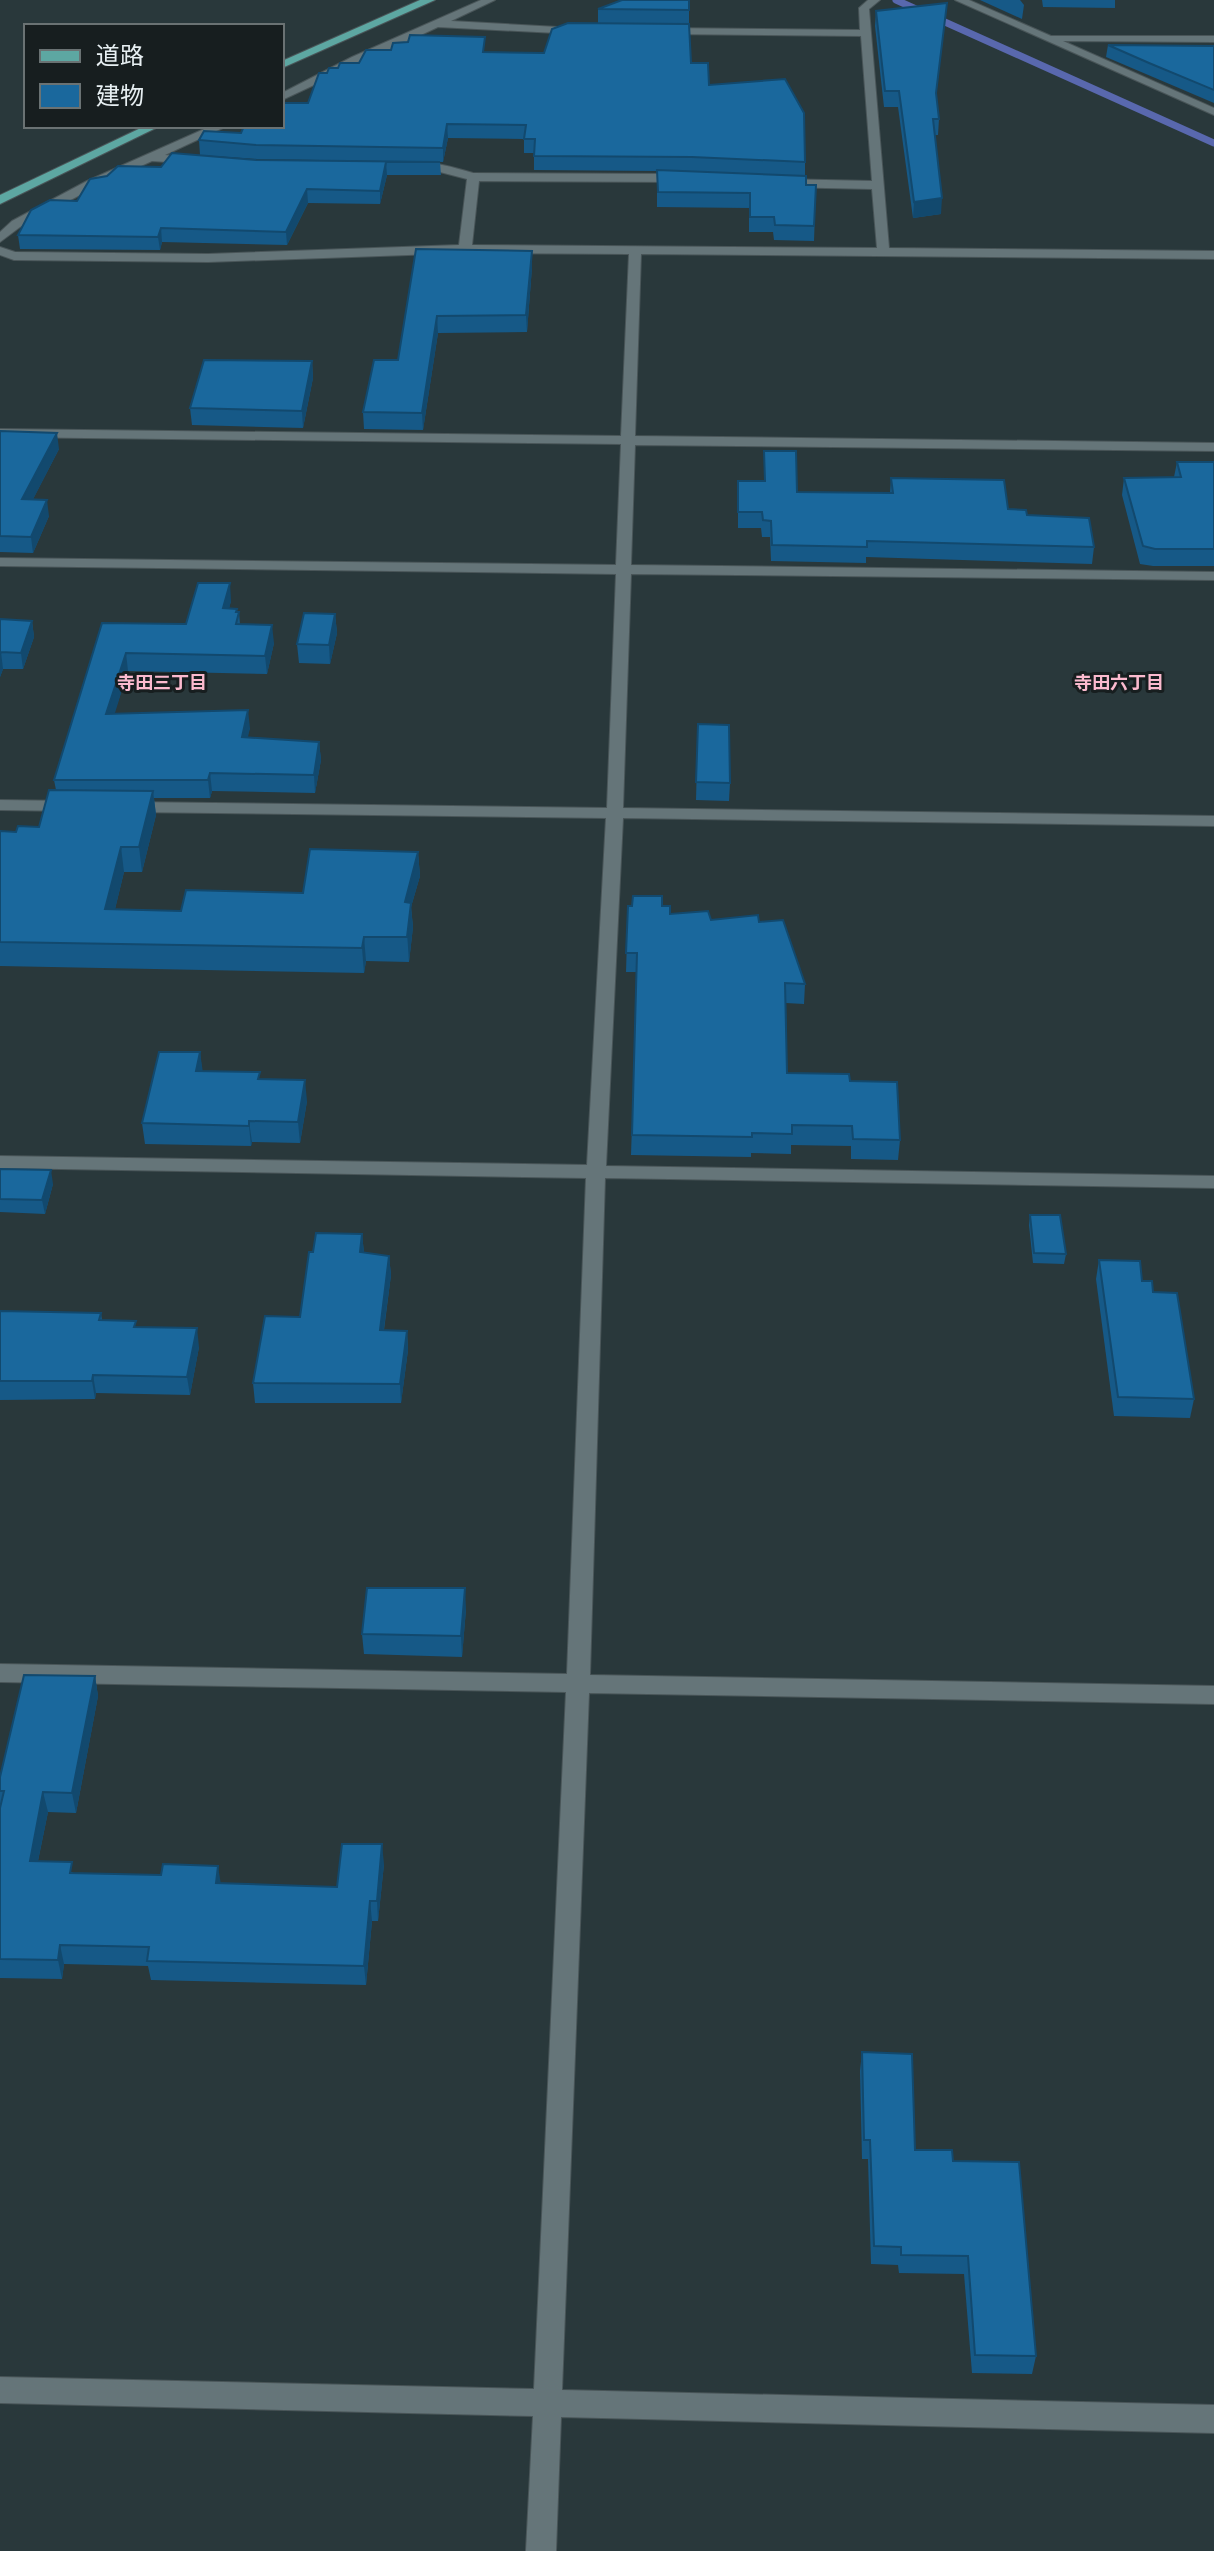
<svg xmlns="http://www.w3.org/2000/svg" width="1214" height="2551" font-family="'Titillium Web','Noto Sans JP',sans-serif">
<style>
.lines{fill:none;stroke-linecap:round;stroke-linejoin:round}
.stream{stroke:#5968ae;stroke-width:7}
.minor-casing{stroke:#495558;stroke-width:2}
.major-casing{stroke:#495558;stroke-width:2}
.minor{fill:#657579;fill-rule:evenodd}
.major{fill:#5da7a2;fill-rule:evenodd}
.wall{fill:#165987}
.shaded-wall{fill:#12496e}
.building{fill:#1a689d;stroke:#12496e;stroke-width:2}
.labels{text-anchor:middle;stroke-width:6;stroke-linejoin:round;paint-order:stroke}
.far-neighbourhood-label{font-size:18px;font-weight:bold;fill:#fbbace;stroke:#171e1f}
</style>
<rect width="100%" height="100%" fill="#29383b"/>
<g class="lines">
<polyline class="stream" points="896,0 1214,143"/>
<defs>
<g id="minor">
<polygon points="481,0 495,0 451,21 576,28 581,31 576,34 438,27 282,100 282,93 352,57"/>
<path d="M868 0H880L869 9 889 248 1214 251V259L641 254 635 436 1214 443V451L635 445 631 565 1214 572V580L631 574 623 808 1214 816V826L623 818 606 1166 1214 1176V1188L605 1178 590 1675 1214 1686V1704L589 1693 562 2390 1214 2405V2433L561 2417 556 2551H526L533 2416 0 2403V2377L534 2389 566 1692 0 1682V1664L567 1674 586 1178 0 1168V1156L587 1165 606 818 130 812 122 807 130 802 607 808 616 574 0 566V558L616 565 621 444 0 437V429L621 436 629 254 465 253 208 262 14 260 0 255V247L15 252 208 254 459 245 467 179 440 172H413L407 168C425 157 454 168 473 173L683 174 689 178 683 182 479 181 472 245 877 248 872 189 779 187 773 183 779 179 872 181 861 36 664 34 659 31 664 28 860 30 859 8Z"/>
<polygon points="955,0 969,0 1051,36 1214,36 1214,42 1063,41 1214,108 1214,115"/>
<polygon points="211,126 227,126 165,155 197,158 197,164 152,161 95,187 20,227 0,242 0,232 12,221 87,181"/>
<polygon points="0,800 70,801 78,806 70,811 0,810"/>
</g>
<g id="major">
<polygon points="420,0 435,0 282,68 282,61"/>
<polygon points="145,126 160,126 0,204 0,195"/>
</g>
</defs>
<use href="#minor" class="minor-casing"/>
<use href="#major" class="major-casing"/>
<use href="#minor" class="minor"/>
<use href="#major" class="major"/>
</g>
<g class="wall">
<polygon points="689,0 689,24 691,63 709,85 805,162 805,176 806,185 816,185 814,241 774,240 773,232 749,232 749,208 657,207 657,171 534,170 534,153 524,153 524,139 448,138 443,162 257,159 200,155 199,140 241,133 308,103 327,73 338,68 359,63 485,52 544,53 598,23 598,9"/>
<polygon points="980,0 1020,0 1024,5 1022,19"/>
<polygon points="1042,0 1115,0 1115,8 1043,7"/>
<polygon points="947,3 936,96 939,119 938,135 935,135 941,214 913,218 898,107 884,107 875,26 876,11"/>
<polygon points="1108,45 1214,46 1214,103 1106,57"/>
<polygon points="256,160 440,162 441,175 387,175 380,204 308,203 287,245 162,242 160,250 20,249 18,235 77,201 161,167"/>
<polygon points="416,249 532,251 532,267 527,332 438,333 423,430 364,429 363,412 398,360"/>
<polygon points="312,361 313,378 303,428 192,425 190,408"/>
<polygon points="0,431 59,449 33,499 49,516 33,553 0,552"/>
<polygon points="764,451 797,492 890,493 891,478 1027,515 1094,547 1092,564 866,557 866,563 771,561 770,537 762,537 761,528 738,528 738,481 764,481"/>
<polygon points="1177,462 1214,462 1214,566 1153,566 1140,564 1122,495 1124,478 1174,477"/>
<polygon points="231,601 229,608 239,612 240,624 274,643 267,674 128,671 114,714 250,728 247,737 319,742 321,760 315,793 212,791 210,798 154,798 156,815 142,872 124,872 115,909 181,911 303,893 418,852 420,876 411,907 413,927 409,962 366,961 364,973 0,966 0,831 16,832 39,827 56,790 54,780 102,623 186,624"/>
<polygon points="335,614 337,633 330,664 299,663 297,644"/>
<polygon points="0,619 32,621 34,637 23,669 3,669 0,677"/>
<polygon points="698,724 730,783 729,801 696,800"/>
<polygon points="628,906 662,906 670,914 711,920 759,922 805,984 804,1004 786,1003 787,1073 850,1081 900,1140 898,1160 851,1159 851,1146 791,1145 791,1154 751,1153 751,1157 631,1155 637,972 626,972"/>
<polygon points="200,1052 202,1071 261,1079 307,1101 300,1143 252,1142 251,1146 145,1144 142,1123"/>
<polygon points="0,1169 53,1184 45,1214 0,1212"/>
<polygon points="1030,1215 1066,1254 1064,1264 1033,1263 1029,1225"/>
<polygon points="362,1234 364,1253 389,1256 391,1275 384,1330 407,1331 408,1350 401,1403 255,1403 253,1383 300,1317 313,1252"/>
<polygon points="1099,1260 1142,1281 1153,1292 1194,1399 1190,1418 1114,1416 1096,1279"/>
<polygon points="0,1311 101,1313 102,1320 137,1327 199,1347 190,1395 96,1393 95,1399 0,1400"/>
<polygon points="466,1609 462,1657 364,1654 362,1634"/>
<polygon points="95,1676 98,1696 76,1813 48,1812 38,1861 74,1873 221,1883 337,1887 384,1864 378,1921 372,1921 366,1985 151,1980 148,1966 64,1964 62,1979 0,1978 0,1777"/>
<polygon points="862,2052 915,2150 953,2161 1036,2356 1032,2374 972,2373 964,2274 899,2273 898,2265 871,2264 868,2159 862,2159 860,2071"/>
</g>
<g class="shaded-wall">
<polygon points="447,124 448,138 443,162 443,148"/>
<polygon points="386,162 387,175 380,204 380,191"/>
<polygon points="307,189 308,203 287,245 286,232"/>
<polygon points="942,198 941,214 913,218 914,202"/>
<polygon points="161,228 162,242 160,250 158,237"/>
<polygon points="532,251 532,267 527,332 526,315"/>
<polygon points="437,316 438,333 423,430 422,413"/>
<polygon points="312,361 313,378 303,428 302,411"/>
<polygon points="57,433 59,449 25,515 22,499"/>
<polygon points="47,500 49,516 33,553 31,537"/>
<polygon points="230,583 231,601 225,626 223,608"/>
<polygon points="335,614 337,633 330,664 329,645"/>
<polygon points="32,621 34,637 23,669 21,653"/>
<polygon points="272,625 274,643 267,674 265,656"/>
<polygon points="1,652 3,669 0,677 0,654"/>
<polygon points="126,653 128,671 109,732 106,714"/>
<polygon points="248,710 250,728 244,755 242,737"/>
<polygon points="319,742 321,760 315,793 314,775"/>
<polygon points="210,773 212,791 210,798 208,780"/>
<polygon points="153,791 156,815 142,872 139,847"/>
<polygon points="121,847 124,872 109,934 105,909"/>
<polygon points="418,852 420,876 411,907 413,927 409,962 405,902"/>
<polygon points="364,937 366,961 364,973 362,948"/>
<polygon points="200,1052 203,1073 196,1071"/>
<polygon points="305,1080 307,1101 300,1143 298,1122"/>
<polygon points="249,1121 252,1142 251,1146 249,1126"/>
<polygon points="51,1170 53,1184 45,1214 42,1200"/>
<polygon points="362,1234 364,1253 360,1252"/>
<polygon points="389,1256 391,1275 381,1350 380,1330"/>
<polygon points="197,1328 199,1347 190,1395 187,1377"/>
<polygon points="407,1331 408,1350 401,1403 400,1384"/>
<polygon points="93,1375 96,1393 95,1399 92,1381"/>
<polygon points="465,1588 466,1609 462,1657 461,1636"/>
<polygon points="95,1676 98,1696 76,1813 72,1793"/>
<polygon points="43,1792 48,1812 34,1880 30,1861"/>
<polygon points="382,1844 384,1864 378,1921 377,1901"/>
<polygon points="218,1866 221,1885 216,1883"/>
<polygon points="370,1901 372,1921 366,1985 364,1966"/>
<polygon points="60,1945 64,1964 62,1979 58,1960"/>
</g>
<g class="building">
<polygon points="622,0 689,0 689,10 598,9"/>
<polygon points="947,3 936,93 939,119 933,119 942,198 914,202 899,91 885,91 876,11"/>
<polygon points="568,23 689,24 691,63 708,63 709,85 785,79 804,113 805,162 692,157 534,156 535,139 524,139 526,125 447,124 443,148 256,145 199,140 204,131 241,133 244,126 282,126 282,103 308,103 319,73 327,73 329,68 338,68 340,63 359,63 366,50 391,50 393,43 408,42 410,35 485,37 483,52 544,53 552,29"/>
<polygon points="1108,45 1214,46 1214,90 1149,63"/>
<polygon points="172,153 256,160 440,162 386,162 380,191 307,189 286,232 161,228 158,237 18,235 31,210 50,200 77,201 90,179 107,176 118,166 161,167"/>
<polygon points="657,170 806,176 806,185 816,185 814,226 775,225 774,217 750,217 750,193 658,192"/>
<polygon points="416,249 532,251 526,315 437,316 422,413 363,412 374,360 398,360"/>
<polygon points="204,360 312,361 302,411 190,408"/>
<polygon points="0,431 57,433 22,499 47,500 31,537 0,536"/>
<polygon points="764,451 796,451 797,492 893,493 891,478 1004,480 1008,509 1026,510 1027,515 1089,518 1094,547 867,541 867,547 772,545 771,521 763,520 762,512 738,512 738,481 765,481"/>
<polygon points="1177,462 1214,462 1214,549 1155,549 1143,546 1124,478 1181,477"/>
<polygon points="198,583 230,583 223,608 237,609 236,612 239,612 236,624 272,625 265,656 126,653 106,714 248,710 242,737 319,742 314,775 210,773 208,780 54,780 102,623 186,624"/>
<polygon points="304,613 335,614 329,645 297,644"/>
<polygon points="0,619 32,621 21,653 1,652 0,654"/>
<polygon points="698,724 729,725 730,783 696,782"/>
<polygon points="49,790 153,791 139,847 121,847 105,909 181,911 186,890 303,893 310,849 418,852 405,902 411,903 407,937 364,937 362,948 0,942 0,831 16,832 18,826 39,827"/>
<polygon points="633,896 662,896 662,906 670,906 670,914 708,911 711,920 758,915 759,922 783,920 805,984 785,983 787,1073 849,1074 850,1081 897,1082 900,1140 853,1139 852,1126 792,1125 792,1134 752,1133 752,1137 632,1135 637,953 626,953 628,906 632,906"/>
<polygon points="159,1052 200,1052 196,1071 260,1072 258,1079 305,1080 298,1122 249,1121 249,1126 142,1123"/>
<polygon points="0,1169 51,1170 42,1200 0,1199"/>
<polygon points="1030,1215 1060,1215 1066,1254 1034,1253"/>
<polygon points="316,1233 362,1234 360,1252 389,1256 380,1330 407,1331 400,1384 253,1383 265,1316 300,1317 309,1252 313,1252"/>
<polygon points="1099,1260 1140,1261 1142,1281 1152,1281 1153,1292 1177,1293 1194,1399 1118,1397"/>
<polygon points="0,1311 101,1313 99,1320 136,1321 134,1327 197,1328 187,1377 93,1375 92,1381 0,1381"/>
<polygon points="367,1588 465,1588 461,1636 362,1634"/>
<polygon points="24,1675 95,1676 72,1793 43,1792 30,1861 72,1862 70,1873 161,1875 163,1864 218,1866 216,1883 337,1887 342,1844 382,1844 377,1901 370,1901 364,1966 147,1961 149,1947 60,1945 58,1960 0,1959 0,1808 4,1791 0,1791 0,1777"/>
<polygon points="862,2052 912,2054 915,2150 952,2150 953,2161 1019,2162 1036,2356 975,2355 968,2256 901,2255 901,2247 874,2246 870,2140 864,2140"/>
</g>
<g class="labels">
<g class="far-neighbourhood-label">
<text x="162" y="689">寺田三丁目</text>
<text x="1119" y="689">寺田六丁目</text>
</g>
</g>
<rect x="24" y="24" width="260" height="104" fill="#171e1f" stroke="#6a7273" stroke-width="2"/>
<rect x="40" y="50" width="40" height="12" fill="#5da7a2" stroke="#6a7273" stroke-width="2"/>
<text x="96" y="64" font-size="24" fill="#e7eff2">道路</text>
<rect x="40" y="84" width="40" height="24" fill="#1a689d" stroke="#6a7273" stroke-width="2"/>
<text x="96" y="104" font-size="24" fill="#e7eff2">建物</text>
</svg>
